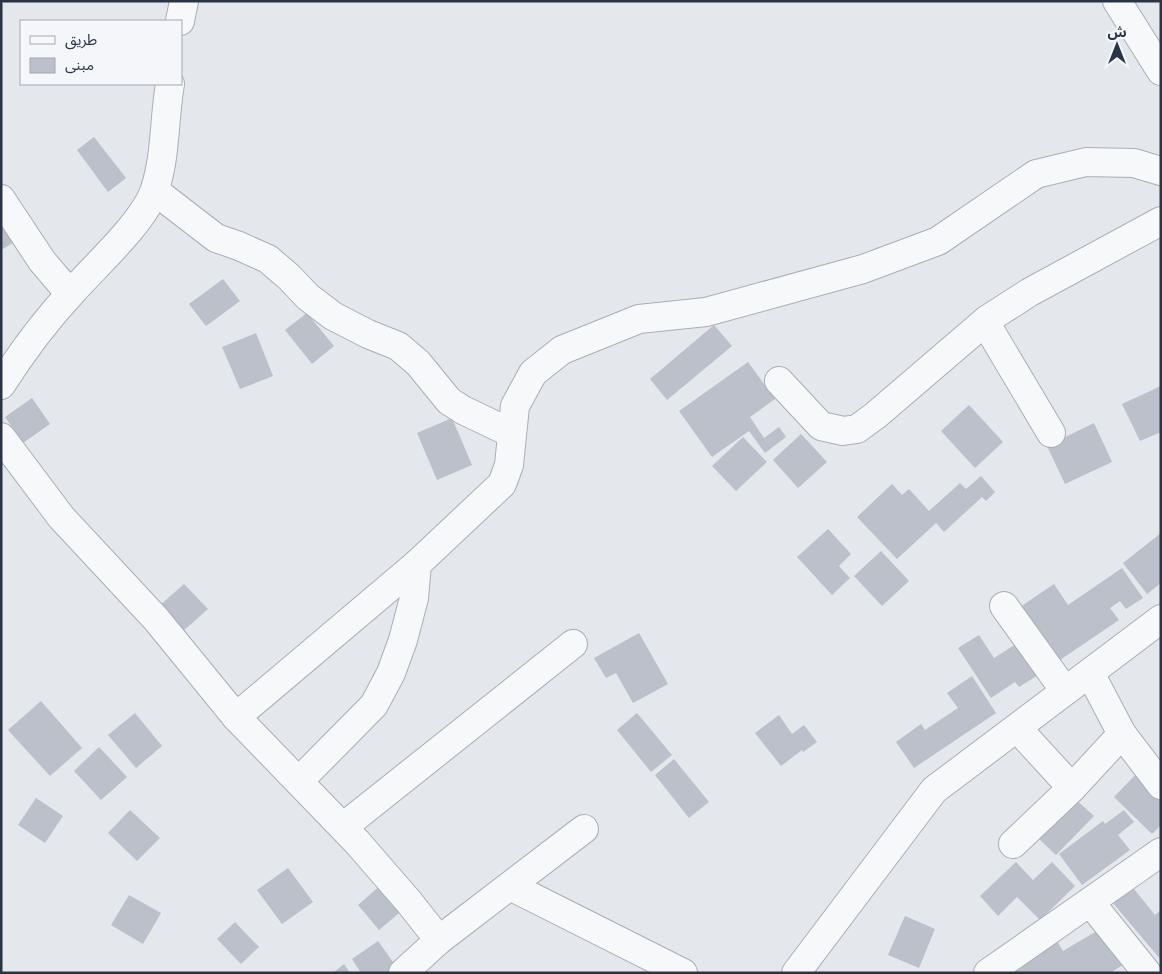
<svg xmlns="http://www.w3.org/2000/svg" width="1162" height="974" font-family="'Space Grotesk','Noto Sans Arabic',sans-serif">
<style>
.building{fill:#bbc0ca}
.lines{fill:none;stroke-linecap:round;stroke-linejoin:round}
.minor-casing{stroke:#a9aeb7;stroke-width:30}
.minor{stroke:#f7f8fa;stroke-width:28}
</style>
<rect width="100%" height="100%" fill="#e4e7ec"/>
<g class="building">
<polygon points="94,137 126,178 108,192 77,150"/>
<polygon points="1,211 21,238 1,250"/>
<polygon points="223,279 240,301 206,326 189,304"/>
<polygon points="307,313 334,346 312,364 285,330"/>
<polygon points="714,325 732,346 667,400 650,379"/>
<polygon points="256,333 273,376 240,389 222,347"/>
<polygon points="748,362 775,399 750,417 764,438 779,427 786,437 765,453 749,431 712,457 679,411"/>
<polygon points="1161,386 1161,432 1140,441 1122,404"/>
<polygon points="32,398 50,424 23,443 5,417"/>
<polygon points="969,405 1003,442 975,468 941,431"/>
<polygon points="452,418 472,465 437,480 417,433"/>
<polygon points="1094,423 1112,462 1065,484 1047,446"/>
<polygon points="801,434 827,462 798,488 773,460"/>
<polygon points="743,437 767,462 736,491 712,466"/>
<polygon points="981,476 995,492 986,501 982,497 944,532 936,523 897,559 857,517 892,484 902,495 909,489 929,511 960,483 966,489"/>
<polygon points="828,529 851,554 839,566 850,578 832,595 797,557"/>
<polygon points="1161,533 1161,583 1147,594 1123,563"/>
<polygon points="881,551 909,581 882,606 854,576"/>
<polygon points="1122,568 1143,598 1126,609 1120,601 1110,608 1119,620 1057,662 1020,607 1054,584 1068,605"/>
<polygon points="184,584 208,609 182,632 159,606"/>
<polygon points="639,633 668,684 633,703 616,673 606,678 594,658"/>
<polygon points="979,635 994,658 1019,642 1040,674 1019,687 1015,682 991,698 958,648"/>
<polygon points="972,676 996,713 914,768 896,742 921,724 925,730 958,708 947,693"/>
<polygon points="41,701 82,748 50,776 8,730"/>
<polygon points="135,713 162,746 136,768 108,735"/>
<polygon points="637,713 672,755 651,772 617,730"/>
<polygon points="779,715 792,734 804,725 817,742 803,752 802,750 781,766 755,733"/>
<polygon points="99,747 127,777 101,800 74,771"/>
<polygon points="674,759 709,802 689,818 655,775"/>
<polygon points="1137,773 1161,796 1161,825 1152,834 1114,797"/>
<polygon points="1073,797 1094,816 1056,855 1036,836"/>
<polygon points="36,798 63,816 45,843 18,825"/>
<polygon points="130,810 160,838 137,861 108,833"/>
<polygon points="1124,810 1134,822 1118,835 1130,850 1082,885 1059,854 1103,821 1105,824"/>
<polygon points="1016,862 1033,880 1052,862 1075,886 1040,920 1017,897 998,916 980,896"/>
<polygon points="288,868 313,902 282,924 257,890"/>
<polygon points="1126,879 1155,915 1161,910 1161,960 1112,902"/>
<polygon points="382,884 404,909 379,930 358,905"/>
<polygon points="129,895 161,913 143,944 111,925"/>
<polygon points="905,916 935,929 919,968 888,955"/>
<polygon points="235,922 259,947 241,964 217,939"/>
<polygon points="1107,925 1129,961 1110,973 996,973 1055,937 1063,951"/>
<polygon points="378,941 400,972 399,973 361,973 352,959"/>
<polygon points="344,964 350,973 333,973"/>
</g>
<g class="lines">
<defs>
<g id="minor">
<polyline points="1117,1 1161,71"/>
<polyline points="180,21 184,1"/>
<polyline points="155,191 216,238 239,246 268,259 289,277 308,297 333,316 368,334 398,346 418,363 449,401 463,410 511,433"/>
<polyline points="1,199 42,261 70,294"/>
<polyline points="985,322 1051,433"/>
<polyline points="779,381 821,426 843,431 857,429 876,415 988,319 1030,292 1161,221"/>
<path d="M1 385C22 352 46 320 72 292 96 265 145 221 155 189 166 155 164 118 170 84"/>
<polyline points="1,437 61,517 156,619 236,717 357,842 409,902 439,940 403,973"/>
<polyline points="1004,606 1065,691"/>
<polyline points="1090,673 1122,734 1161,785"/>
<polyline points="236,717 417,564 502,484 509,465 515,406 533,373 562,350 639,319 706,312 863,269 938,241 1036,174 1086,162 1134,163 1161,171"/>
<polyline points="1017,728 1072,788"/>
<polyline points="299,781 374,705 391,673 403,640 414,598 417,564"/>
<polyline points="343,827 573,644"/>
<polyline points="1013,844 1072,788 1122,734"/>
<polyline points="510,886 683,973"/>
<polyline points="1090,902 1147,973"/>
<polyline points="439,940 584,829"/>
<polyline points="796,973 934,790 1161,619"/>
<polyline points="988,973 1161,852"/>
</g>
</defs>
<use href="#minor" class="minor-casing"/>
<use href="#minor" class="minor"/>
</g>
<rect width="1162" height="974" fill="none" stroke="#2b3445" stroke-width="5"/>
<rect x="20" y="20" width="162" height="65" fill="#f4f6f9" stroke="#a4a8b1"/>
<rect x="30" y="36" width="25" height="8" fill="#f7f8fa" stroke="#a4a8b1"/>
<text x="65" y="45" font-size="15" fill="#2b3445">طريق</text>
<rect x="30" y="58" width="25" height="15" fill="#bbc0ca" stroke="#a4a8b1"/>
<text x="65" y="70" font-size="15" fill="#2b3445">مبنى</text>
<g transform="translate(1117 45)" stroke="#f4f6f9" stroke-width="4" paint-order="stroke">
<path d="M0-4L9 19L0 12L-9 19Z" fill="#2b3445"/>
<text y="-8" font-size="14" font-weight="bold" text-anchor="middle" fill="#2b3445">ش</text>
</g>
</svg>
